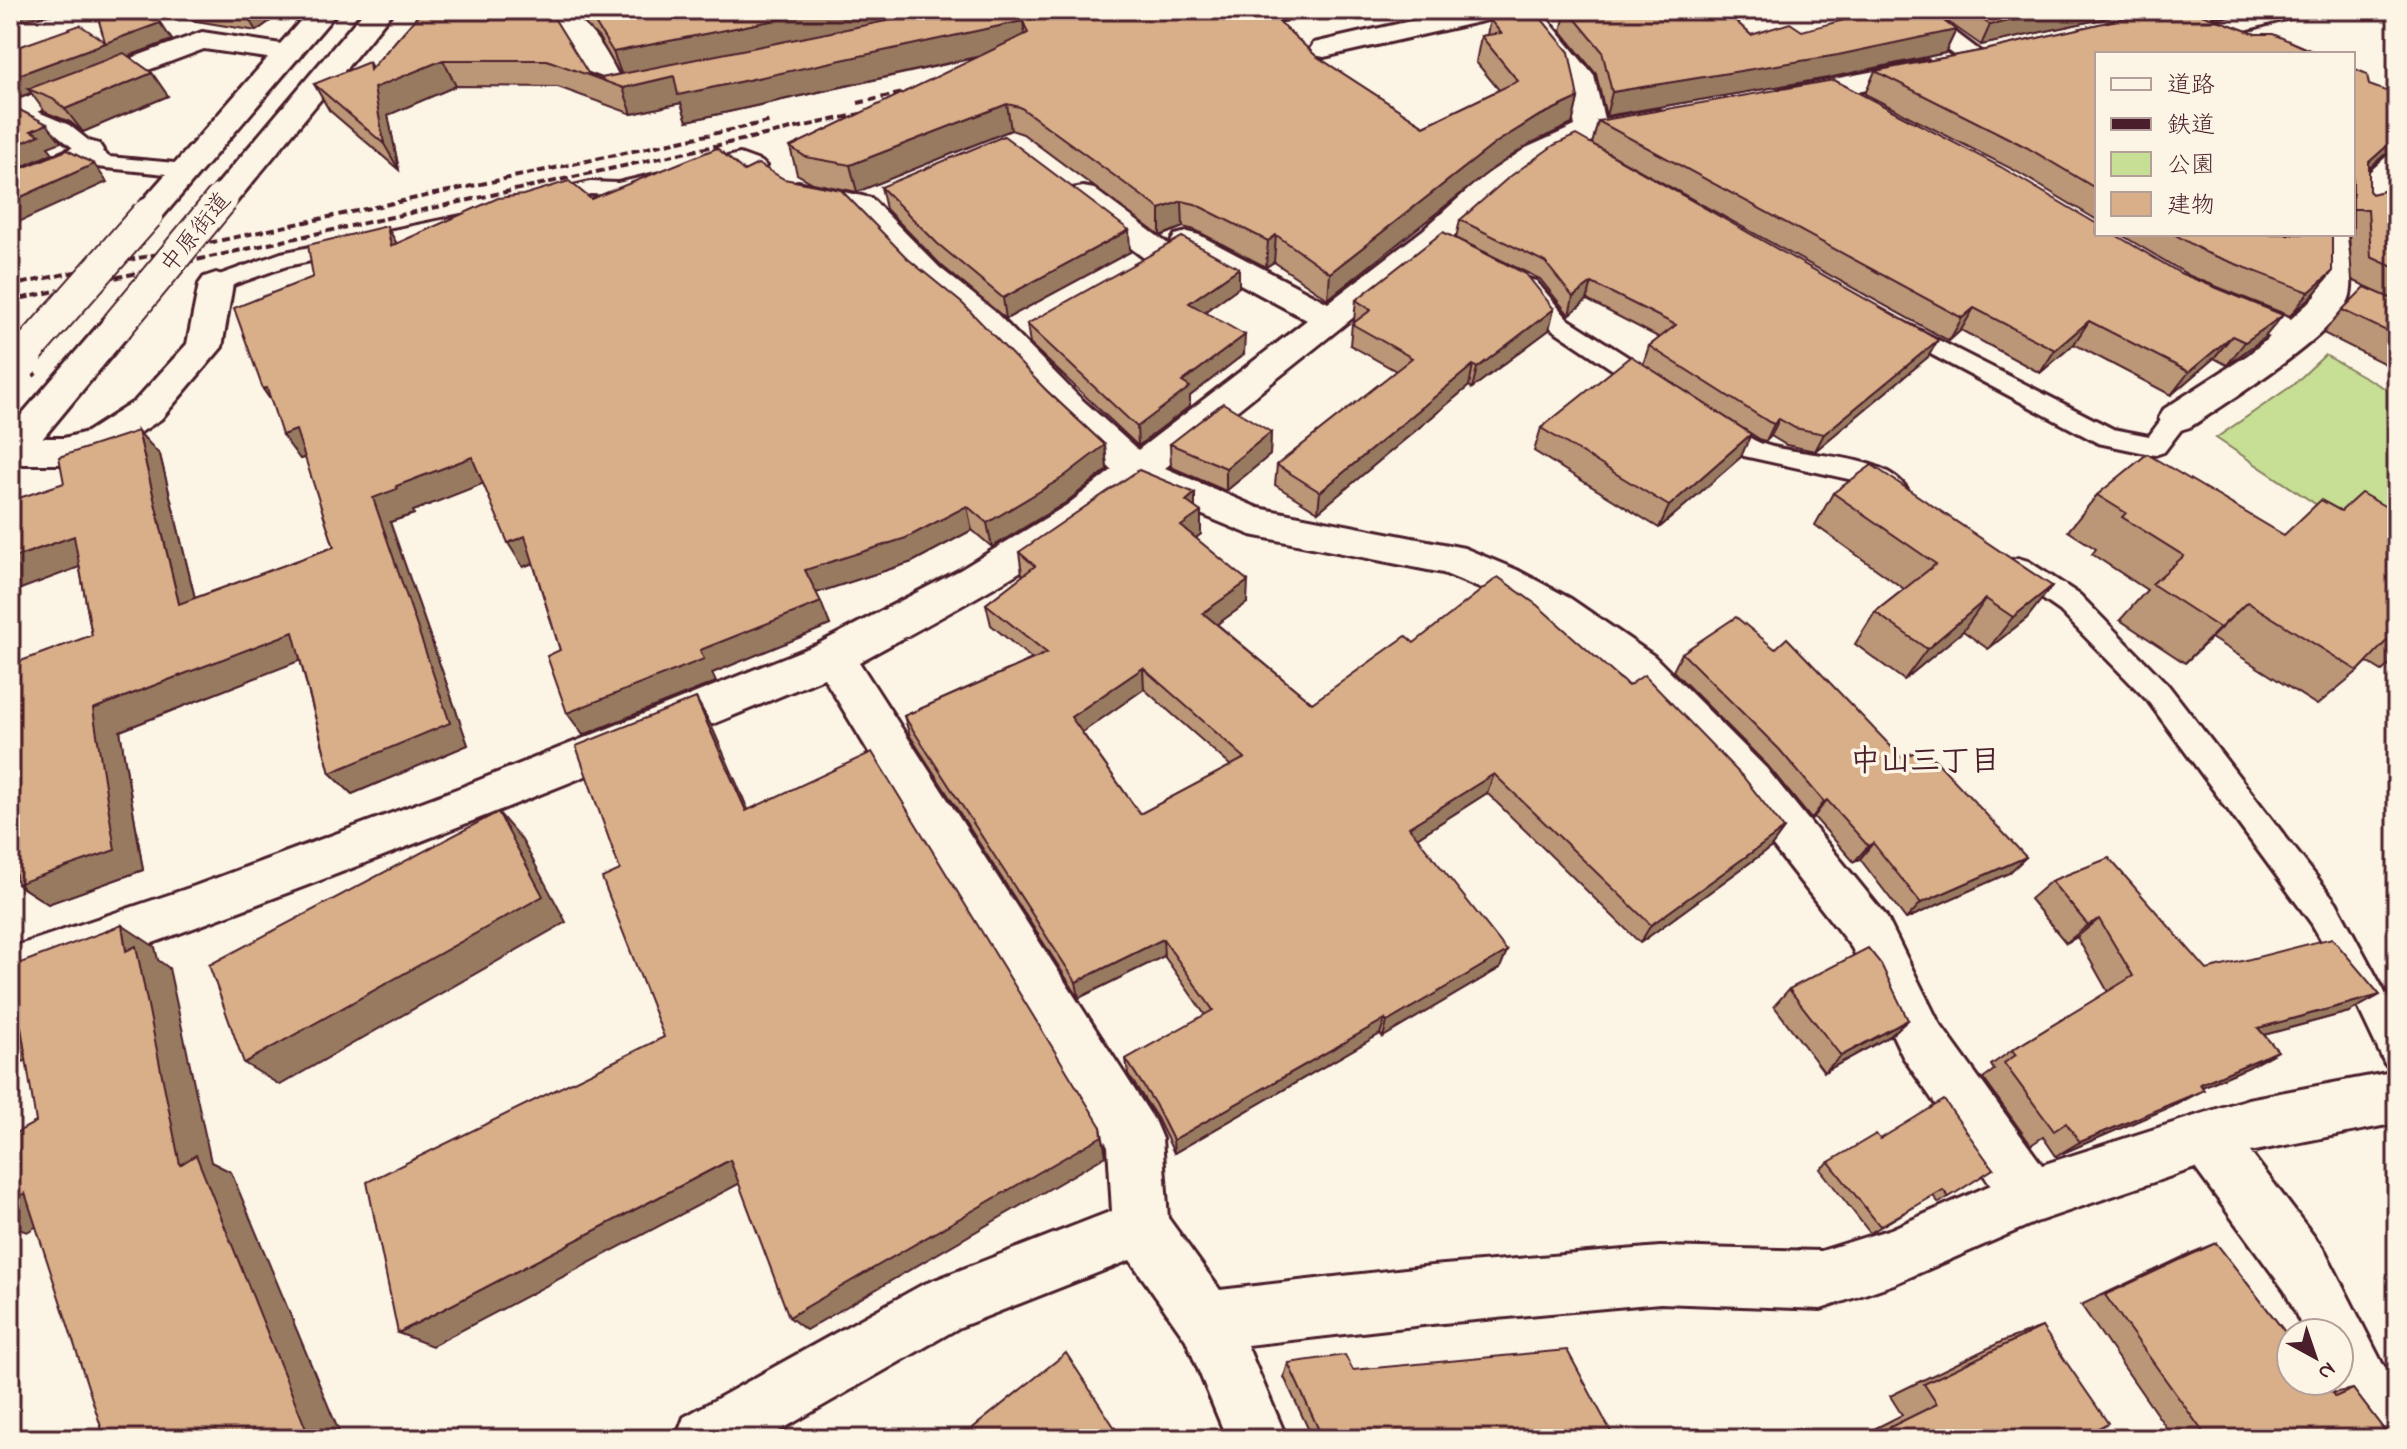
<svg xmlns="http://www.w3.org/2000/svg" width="2407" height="1449" font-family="'Indie Flower','Klee One',sans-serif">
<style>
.green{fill:#c7df95;stroke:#887f60;stroke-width:2}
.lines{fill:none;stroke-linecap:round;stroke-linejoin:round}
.service-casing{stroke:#4a1f2b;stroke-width:6}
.minor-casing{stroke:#4a1f2b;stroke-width:6}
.primary-casing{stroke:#4a1f2b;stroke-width:6}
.service{fill:#fcf5e5;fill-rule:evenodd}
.minor{fill:#fcf5e5;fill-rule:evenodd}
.primary{fill:#fcf5e5;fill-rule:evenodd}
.rail{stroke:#4a1f2b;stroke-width:4;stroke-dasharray:8 4;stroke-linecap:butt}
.primary-bridge-far1-casing{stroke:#4a1f2b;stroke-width:35;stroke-linecap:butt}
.primary-bridge-casing{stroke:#4a1f2b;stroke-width:47;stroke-linecap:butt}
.primary-bridge-far1{stroke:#fcf5e5;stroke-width:31}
.primary-bridge{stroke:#fcf5e5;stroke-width:41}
.wall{fill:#bb9677;stroke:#4a1f2b;stroke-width:2;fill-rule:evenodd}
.shaded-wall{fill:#987a61;stroke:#4a1f2b;stroke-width:2}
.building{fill:#d9af8a;stroke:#4a1f2b;stroke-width:2;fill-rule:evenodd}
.labels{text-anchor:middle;stroke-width:7;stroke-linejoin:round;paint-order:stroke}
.far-street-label{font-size:24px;fill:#4a1f2b;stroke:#fcf5e5}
.neighbourhood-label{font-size:30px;font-weight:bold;fill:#4a1f2b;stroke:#fcf5e5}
</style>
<rect width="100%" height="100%" fill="#fcf5e5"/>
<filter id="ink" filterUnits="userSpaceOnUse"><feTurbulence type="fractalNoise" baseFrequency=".0125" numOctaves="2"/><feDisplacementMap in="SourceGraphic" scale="16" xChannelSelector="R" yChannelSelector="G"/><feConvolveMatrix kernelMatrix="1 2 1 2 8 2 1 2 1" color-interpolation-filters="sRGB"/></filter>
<g filter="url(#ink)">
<polygon class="green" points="2325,355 2397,395 2397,558 2216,438 2293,385"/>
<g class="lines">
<defs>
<g id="service">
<polygon points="19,104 69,125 109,157 186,164 197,170 186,176 96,167 55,133 12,114 12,106"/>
<polygon points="740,154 762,162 766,166 755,172 738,167 618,195 590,194 543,206 532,200 535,195 590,182 618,183"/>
<polygon points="466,215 477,222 474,227 287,266 216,291 208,289 205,284 208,279 281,253"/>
<polygon points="1528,279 1536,281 1568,319 1664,380 1667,386 1664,392 1655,394 1646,392 1552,329 1517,286 1520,281"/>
<path d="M1899 320 2113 429 2149 436C2160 422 2167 407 2186 412L2190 418 2164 452 2155 455 2098 443 1891 333 1887 328 1891 323Z"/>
<path d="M1712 415C1730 421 1743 436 1760 443 1801 459 1885 450 1909 492L1905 499 1896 501 1862 482 1744 456 1703 430 1699 424 1703 418Z"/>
<polygon points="2018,558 2028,561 2080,595 2168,685 2336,902 2397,1015 2397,1069 2385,1064 2350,990 2312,924 2148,701 2060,611 2008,575 2004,568 2008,561"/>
</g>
<g id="minor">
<path d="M523 10C534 10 551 7 561 10 589 19 610 57 621 81L653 75 663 78 667 84 663 90C644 95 620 103 601 98 587 79 582 56 564 39 553 27 532 22 523 10Z"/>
<polygon points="1459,10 1509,10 1505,16 1324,57 1314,55 1310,49 1314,43"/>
<path d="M1512 10H1540L1594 76 1604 119 1656 110 1667 113 1671 119 1667 125 1599 138 1548 160 1502 193 1445 244 1165 468 1258 508 1464 548 1517 570 1571 599 1654 656 1766 768 1886 916 1939 1023 2042 1165 2248 1099 2397 1071V1123L2250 1152 2325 1251 2382 1363 2397 1385V1439H2363L2328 1381H2339V1333H2305L2285 1291 2195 1168 2036 1222 1894 1284 1821 1309 1660 1303 1432 1324 1247 1345 1287 1439H1227L1186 1340 1130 1260 960 1327 765 1439H676L684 1417 922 1285 1112 1211 1108 1146 824 678C555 790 285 898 10 994V948L195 886 462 787 818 644 960 570 1067 505 1112 470 1052 414 970 327 916 282 849 212 787 198 782 191 787 184 798 182 871 198 940 268 994 311 1078 396 1138 450 1307 320 1175 249 1171 242 1175 235 1187 232 1199 235 1328 303 1423 230 1480 179 1526 148 1575 126 1566 77ZM1140 489 1251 535 1443 573 1489 592 1541 621 1624 680 1734 796 1852 948 1903 1057 1991 1185 1891 1229 1821 1251 1660 1247 1432 1266 1220 1290 1168 1218 1162 1139 1154 1120 859 662C956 609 1054 558 1140 489Z"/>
<polygon points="1894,10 1926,10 1992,60 1988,66 1978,69 1968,66"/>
<polygon points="2257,10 2301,10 2297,16 2212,39 2202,37 2198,31 2202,25"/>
<polygon points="202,32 288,45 298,47 302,53 298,59 288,61 204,49 10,122 10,103"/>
<polygon points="1927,61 1937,64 1941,70 1937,76 1787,106 1777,103 1772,97 1777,91 1787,88"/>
<polygon points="88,141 99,144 103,150 99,156 10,196 10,175"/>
<polygon points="2397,155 2397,181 2364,211 2353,214 2353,187 2386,157"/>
<polygon points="1083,187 1094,189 1172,247 1176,254 1172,261 1160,264 1148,261 1072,203 1067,196 1072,189"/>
<path d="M2315 234H2347C2348 253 2354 277 2350 295 2343 330 2222 406 2190 427L2177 431 2164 427 2159 418 2164 409 2248 355 2270 337 2208 312 2203 304 2208 296C2234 289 2266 310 2291 319L2316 296Z"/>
<polygon points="216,273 228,277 233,284 222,347 161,419 112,451 64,464 10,464 10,438 64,438 87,432 135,401 187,344 199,284 204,277"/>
</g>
<g id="primary">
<polygon points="310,10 339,10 158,222 147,225 136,222 131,215 136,208"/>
<polygon points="365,10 394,10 233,206 222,208 211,206 206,199 211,192"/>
<polygon points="117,315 129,318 134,326 129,334 23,462 10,466 10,428 105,318"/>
</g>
</defs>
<use href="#service" class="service-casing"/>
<use href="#minor" class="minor-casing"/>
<use href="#primary" class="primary-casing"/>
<use href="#service" class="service"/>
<use href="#minor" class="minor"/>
<use href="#primary" class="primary"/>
<g class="rail">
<polyline points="1256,27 1335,10"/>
<polyline points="858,103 925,88"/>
<polyline points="10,286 772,121"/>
<polyline points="10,301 878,110"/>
</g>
<defs>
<g id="primary-bridge-far1">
<polyline points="117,326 222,199"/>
<polyline points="19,360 147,215"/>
</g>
<polyline id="primary-bridge" points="18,361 21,358"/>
</defs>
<use href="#primary-bridge-far1" class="primary-bridge-far1-casing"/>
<use href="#primary-bridge" class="primary-bridge-casing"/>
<use href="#primary-bridge-far1" class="primary-bridge-far1"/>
<use href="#primary-bridge" class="primary-bridge"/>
</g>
<g class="wall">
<polygon points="96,10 286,10 256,31 154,14 172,40 128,56 152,73 168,96 83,132 70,122 45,112 31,93 10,100 105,42"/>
<polygon points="423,10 602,78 620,74 599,38 573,12 566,10 1266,10 1316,56 1424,126 1499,90 1476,62 1481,36 1487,35 1490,20 1578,98 1572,124 1531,143 1492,169 1328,299 1274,262 1266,267 1195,230 1183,227 1160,236 1023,134 1011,130 857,192 813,183 797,174 790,147 979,57 687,121 681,103 632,114 558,87 456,86 388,115 399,170 329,110 314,84 372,68"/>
<polygon points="1566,10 1724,10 1751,35 1802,31 1956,30 1945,53 1828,78 1606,116 1596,74 1561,31"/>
<polygon points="1940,10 2144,10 1981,45 1938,15"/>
<polygon points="2160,10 2241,10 2212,18 2255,34 2097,54 2097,220 2014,170 1865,94 1875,71 1990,49"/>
<polygon points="2353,68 2384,155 2369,168 2369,191 2372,194 2384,191 2397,179 2397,370 2323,333 2342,310 2374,290 2352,280 2349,234 2353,234"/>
<polygon points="1598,121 2264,338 2227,365 2214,358 2171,395 2074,344 2040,373 1961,330 1949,341 1592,144"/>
<polygon points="744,171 908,259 1047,391 1105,445 1107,470 1065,503 992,547 972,530 912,562 816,593 830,625 712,673 716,682 583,735 560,650 533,563 523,567 483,483 413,511 414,514 390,522 468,745 352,794 330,773 300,660 120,731 143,870 48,904 17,884 92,635 64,483 160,455 195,598 334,547 306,458 300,459 271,401 263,389 313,277 397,244 591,199"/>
<polygon points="881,187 1130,252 1006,319 942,266 886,209"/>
<polygon points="1460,220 1928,357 1815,451 1786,445 1771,436 1766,441 1761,440 1643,364 1649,346 1660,338 1587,300 1569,315 1540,279 1456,238"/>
<polygon points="2120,234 2332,234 2332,272 2313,295 2290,316 2190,276"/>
<polygon points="1239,268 1239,287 1204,312 1244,354 1190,396 1190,406 1138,446 1030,344 1027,324"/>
<polygon points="1356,300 1549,330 1472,388 1469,386 1318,512 1275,485 1277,465 1396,371 1350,345 1352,324 1356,322 1354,321"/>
<polygon points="1541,428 1741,457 1659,528 1534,451"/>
<polygon points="1271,432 1270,455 1226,491 1171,467 1170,444"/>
<polygon points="1833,493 2052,586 2027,618 1988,649 1963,631 1904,680 1855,644 1875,612 1904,589 1815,525"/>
<polygon points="2097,495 2284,535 2341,511 2397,513 2397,658 2382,671 2367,662 2358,671 2317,705 2211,638 2185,663 2120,620 2147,590 2092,554 2096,549 2068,531"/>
<path d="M1195 508 1201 512V534L1196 538 1247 603 1217 624 1312 703 1414 643 1784 829 1770 848 1640 943 1487 793 1417 838 1500 968 1383 1037 1380 1034 1174 1153 1157 1118 1128 1074 1126 1059 1205 1015 1164 956 1079 998 910 736 904 716 1032 659 991 625 986 604 1024 575 1022 574 1019 552ZM1144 689 1231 766 1140 814 1082 732Z"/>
<polygon points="1682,653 1902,758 2026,857 2009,873 1906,919 1860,859 1854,862 1814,817 1811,819 1768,766 1673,671"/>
<polygon points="2051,881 2207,970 2349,1012 2264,1035 2249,1067 2202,1087 2177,1104 2056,1156 2043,1137 2031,1145 1983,1078 1994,1070 1991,1065 2012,1050 2108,992 2077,937 2066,943 2030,899"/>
<polygon points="1789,989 1908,1020 1890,1036 1824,1072 1774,1006"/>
<polygon points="1880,1139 1993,1169 1939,1203 1933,1196 1870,1233 1820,1169 1829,1162"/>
<polygon points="2216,1243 2332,1393 2353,1389 2391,1439 2174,1439 2081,1305 2189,1254"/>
<polygon points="2042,1327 2078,1439 1854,1439 1902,1415 1890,1396 2003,1341"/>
<polygon points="1288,1363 1353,1370 1615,1439 1313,1439 1284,1377"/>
</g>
<g class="shaded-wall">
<polygon points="10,10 77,10 10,22"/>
<polygon points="252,10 286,10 256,31 246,14"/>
<polygon points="826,10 941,10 623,78 613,52"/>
<polygon points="2061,10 2144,10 1981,45 1990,25"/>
<polygon points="2216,10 2241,10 2211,18"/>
<polygon points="1023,21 1026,46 687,121 681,103 632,114 623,88 674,76"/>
<polygon points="160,23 172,40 34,91 28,89 31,93 10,100 10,78"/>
<polygon points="1956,30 1945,53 1828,78 1606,116 1612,92"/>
<polygon points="443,60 456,86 388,115 399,170 384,144 369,62 381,85"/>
<polygon points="152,73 168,96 83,132 65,109"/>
<polygon points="1578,98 1572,124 1531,143 1492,169 1328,299 1330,273 1497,142 1537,117"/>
<polygon points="1007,104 1011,130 857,192 850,165"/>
<polygon points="47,124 61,142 48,147 53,153 10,172 10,148 31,131"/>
<polygon points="2397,137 2397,153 2384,155 2353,183 2369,162"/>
<polygon points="94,164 107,182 10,226 10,202"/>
<polygon points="1182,201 1183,227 1160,236 1160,209"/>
<polygon points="387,226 401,251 391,246"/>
<polygon points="1129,230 1130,252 1006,319 1003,298"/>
<polygon points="1276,235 1274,262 1266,267 1268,241"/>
<polygon points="1239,268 1239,287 1189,323 1189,303"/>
<polygon points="2332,272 2313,295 2290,316 2309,292"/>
<polygon points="1592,283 1587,300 1569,315 1573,297"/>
<polygon points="1974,308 1961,330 1949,341 1962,318"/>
<polygon points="1554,309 1549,330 1472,388 1477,368"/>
<polygon points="2283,315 2264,338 2227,365 2245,342"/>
<polygon points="2089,321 2074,344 2040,373 2055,350"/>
<polygon points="1245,335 1244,354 1190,396 1190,406 1138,446 1137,427 1182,382"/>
<polygon points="2232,336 2214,358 2171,395 2189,372"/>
<polygon points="1938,340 1928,357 1815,451 1824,434"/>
<polygon points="1473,365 1469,386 1318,512 1320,492"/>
<polygon points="267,388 281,414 263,389"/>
<polygon points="1779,419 1771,436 1766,441 1774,424"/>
<polygon points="296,430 315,454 300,459 282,435"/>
<polygon points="138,431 160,455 202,627 179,604"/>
<polygon points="1271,432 1270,455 1226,491 1226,468"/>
<polygon points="1751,434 1741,457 1659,528 1669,506"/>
<polygon points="1105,445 1107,470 1065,503 992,547 987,523"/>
<polygon points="472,457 487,482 413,511 414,514 390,522 468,745 352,794 330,773 373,498 396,486"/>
<polygon points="1195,493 1195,515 1201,512 1201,534 1182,548 1181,526 1186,501"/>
<polygon points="967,506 972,530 912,562 813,594 805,570"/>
<polygon points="74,536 98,560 10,593 10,559"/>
<polygon points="525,536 540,560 523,567 508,543"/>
<polygon points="1248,581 1247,603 1203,634 1203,613"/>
<polygon points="2052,586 2027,618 1988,649 2013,617"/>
<polygon points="1986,599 1963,631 1904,680 1927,649"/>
<polygon points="821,602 830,625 712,673 716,682 583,735 567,713 700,650"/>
<polygon points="2247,602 2211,638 2185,663 2220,628"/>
<polygon points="293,632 314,655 120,731 143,870 48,904 17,884 93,709"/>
<polygon points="1143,668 1144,689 1074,738 1071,717"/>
<polygon points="696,698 712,727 761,839 746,811"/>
<polygon points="1494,774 1487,793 1404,846 1409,827"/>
<polygon points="1827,800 1814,817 1811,819 1824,802"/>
<polygon points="498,812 522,840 566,922 280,1085 244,1063"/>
<polygon points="1784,829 1770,848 1640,943 1651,925"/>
<polygon points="1873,843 1860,859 1854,862 1868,846"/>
<polygon points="2026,857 2009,873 1906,919 1921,903"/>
<polygon points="2099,919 2077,937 2066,943 2088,925"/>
<polygon points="122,925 155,947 158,960 169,968 211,1162 231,1172 342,1439 310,1439 180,1165 126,951"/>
<polygon points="1163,939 1164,956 1079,998 1076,982"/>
<polygon points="1507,951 1500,968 1383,1037 1387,1022"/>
<polygon points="2380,995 2349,1012 2230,1044 2258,1028"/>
<polygon points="1385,1019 1380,1034 1174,1153 1173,1140"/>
<polygon points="1908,1020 1890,1036 1824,1072 1841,1056"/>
<polygon points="21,1027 60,1047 10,1067 10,1032"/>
<polygon points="2278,1051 2249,1067 2173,1099 2200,1084"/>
<polygon points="2204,1090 2177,1104 2056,1156 2080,1142"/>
<polygon points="1101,1127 1106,1156 806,1330 789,1317"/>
<polygon points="730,1160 748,1179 432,1346 398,1333"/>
<polygon points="25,1193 66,1209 27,1232 10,1226 10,1202"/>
</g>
<g class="building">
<polygon points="96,10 152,10 160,23 10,78 10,50 80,25 105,42"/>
<polygon points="221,10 252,10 246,14"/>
<polygon points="423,10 542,10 554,18 588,73 602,78 926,13 934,10 1266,10 1316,56 1424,126 1518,81 1481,36 1501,33 1490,20 1535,11 1569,52 1578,98 1537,117 1497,142 1330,273 1276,235 1268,241 1195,204 1182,201 1160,209 1020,107 1007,104 850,165 806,157 790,147 1028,33 1023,21 678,95 674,76 623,88 547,60 443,60 374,88 384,144 314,84 369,62 370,70"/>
<polygon points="587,10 826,10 613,52"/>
<polygon points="1568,10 1724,10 1751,35 1790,23 1802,31 1882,10 1929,10 1956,30 1838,55 1612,92 1602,51"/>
<polygon points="1969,10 2061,10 1990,25"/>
<polygon points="2160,10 2191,10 2255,34 2273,34 2319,54 2097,54 2097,189 2026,147 1875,71 1990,49"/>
<polygon points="124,53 152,73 65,109 53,99 28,89"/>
<polygon points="2353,68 2367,74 2369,85 2397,95 2397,137 2369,162 2369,191 2372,194 2384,191 2397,179 2397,269 2371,257 2368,209 2353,209"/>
<polygon points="1834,80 2001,167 2097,224 2097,234 2114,234 2180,273 2283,315 2245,342 2232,336 2189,372 2089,321 2055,350 1974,308 1962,318 1598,121"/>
<polygon points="10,105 47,124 31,131 40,135 10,148"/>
<polygon points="1576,135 1938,340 1824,434 1795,428 1779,419 1774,424 1769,422 1649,346 1676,325 1592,283 1573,297 1545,262 1460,220 1508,178 1554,145"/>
<polygon points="1004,136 1129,230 1003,298 938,244 881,187"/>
<polygon points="717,148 744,171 758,164 784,179 841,190 908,259 963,304 1047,391 1105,445 1062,478 987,523 967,506 906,538 805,570 821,602 700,650 704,659 567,713 547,656 560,650 525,536 508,543 472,457 396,486 397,489 373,498 450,723 330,773 293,632 93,709 115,850 17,884 10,815 10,665 92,635 74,536 10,559 10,501 64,483 59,457 138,431 179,604 334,547 296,430 282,435 267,388 263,389 234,308 313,277 308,245 387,226 391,246 498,198 523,195 569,181 591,199"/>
<polygon points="67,150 94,164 10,202 10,173"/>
<polygon points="1443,232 1526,274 1554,309 1477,368 1473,365 1320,492 1277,465 1412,358 1352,324 1371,310 1356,300"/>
<polygon points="2174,234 2332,234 2332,272 2309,292 2207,253"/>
<polygon points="1182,237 1239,268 1189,303 1245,335 1182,382 1190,387 1137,427 1027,324"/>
<polygon points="2365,287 2397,301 2397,336 2342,310"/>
<polygon points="1631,356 1751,434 1669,506 1541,428"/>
<polygon points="1223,403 1271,432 1226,468 1170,444"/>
<polygon points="2147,454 2284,535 2321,500 2341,511 2361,493 2397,513 2397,630 2358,671 2247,602 2220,628 2152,584 2184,556 2122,517 2126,513 2097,495"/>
<polygon points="1872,465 2052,586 2013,617 1986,599 1927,649 1875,612 1936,564 1833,493"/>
<path d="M1139 470 1195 493 1186 501 1201 512 1181 526 1248 581 1203 613 1312 703 1406 636 1414 643 1498 577 1537 605 1628 686 1644 675 1744 778 1784 829 1651 925 1494 774 1409 827 1507 951 1387 1022 1385 1019 1173 1140 1155 1104 1126 1059 1213 1010 1163 939 1076 982 904 716 1047 653 986 604 1035 566 1019 552ZM1143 668 1245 758 1140 814 1071 717Z"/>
<polygon points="1736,617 1775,649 1787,638 1902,758 1924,748 2026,857 1921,903 1873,843 1868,846 1827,800 1824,802 1779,749 1682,653"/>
<polygon points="696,698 746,811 872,752 1101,1127 1102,1136 789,1317 730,1160 398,1333 367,1182 664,1037 602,878 620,870 576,746"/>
<polygon points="498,812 543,896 244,1063 209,965"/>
<polygon points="2109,858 2207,970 2332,938 2380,995 2258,1028 2278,1051 2200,1084 2204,1090 2080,1142 2066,1123 2054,1131 2004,1063 2016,1055 2012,1050 2133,976 2099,919 2088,925 2051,881"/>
<polygon points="122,925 126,951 136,946 180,1165 196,1155 310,1439 105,1439 25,1193 10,1202 10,1136 36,1122 21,1027 10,1032 10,967"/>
<polygon points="1868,948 1881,964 1908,1020 1841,1056 1789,989"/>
<polygon points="1944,1100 1993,1169 1949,1197 1943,1190 1880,1226 1829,1162 1876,1134 1880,1139"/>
<polygon points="2216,1243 2291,1340 2291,1381 2323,1381 2335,1397 2353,1389 2391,1439 2208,1439 2105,1295"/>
<polygon points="2042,1327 2108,1423 2078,1439 1866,1439 1937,1404 1924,1384"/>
<polygon points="1567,1350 1615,1439 1323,1439 1288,1363 1345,1355 1353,1370"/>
<polygon points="1066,1353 1122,1439 959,1439"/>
</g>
</g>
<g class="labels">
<g class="far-street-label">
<text transform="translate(195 232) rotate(-51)" y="8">中原街道</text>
</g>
<g class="neighbourhood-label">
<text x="1925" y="770">中山三丁目</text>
</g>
</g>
<rect width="2407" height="1449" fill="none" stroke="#fcf5e5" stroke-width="40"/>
<rect x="20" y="20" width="2367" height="1409" fill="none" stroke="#4a1f2b" stroke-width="3" filter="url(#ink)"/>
<rect x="2095" y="52" width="260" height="184" fill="#fcf5e5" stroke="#b59f9b" stroke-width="2"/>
<rect x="2111" y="78" width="40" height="12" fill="#fcf5e5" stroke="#b59f9b" stroke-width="2"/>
<text x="2167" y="92" font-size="24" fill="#4a1f2b">道路</text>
<rect x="2111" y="118" width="40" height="12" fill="#4a1f2b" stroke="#b59f9b" stroke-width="2"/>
<text x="2167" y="132" font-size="24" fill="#4a1f2b">鉄道</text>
<rect x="2111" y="152" width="40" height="24" fill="#c7df95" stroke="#b59f9b" stroke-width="2"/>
<text x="2167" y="172" font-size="24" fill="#4a1f2b">公園</text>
<rect x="2111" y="192" width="40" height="24" fill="#d9af8a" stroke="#b59f9b" stroke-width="2"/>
<text x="2167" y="212" font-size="24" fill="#4a1f2b">建物</text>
<g transform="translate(2315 1357) rotate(140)"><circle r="38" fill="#fcf5e5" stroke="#b59f9b" stroke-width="2"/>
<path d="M0-6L14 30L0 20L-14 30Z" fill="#4a1f2b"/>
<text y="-12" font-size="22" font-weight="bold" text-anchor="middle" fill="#4a1f2b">N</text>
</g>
</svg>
